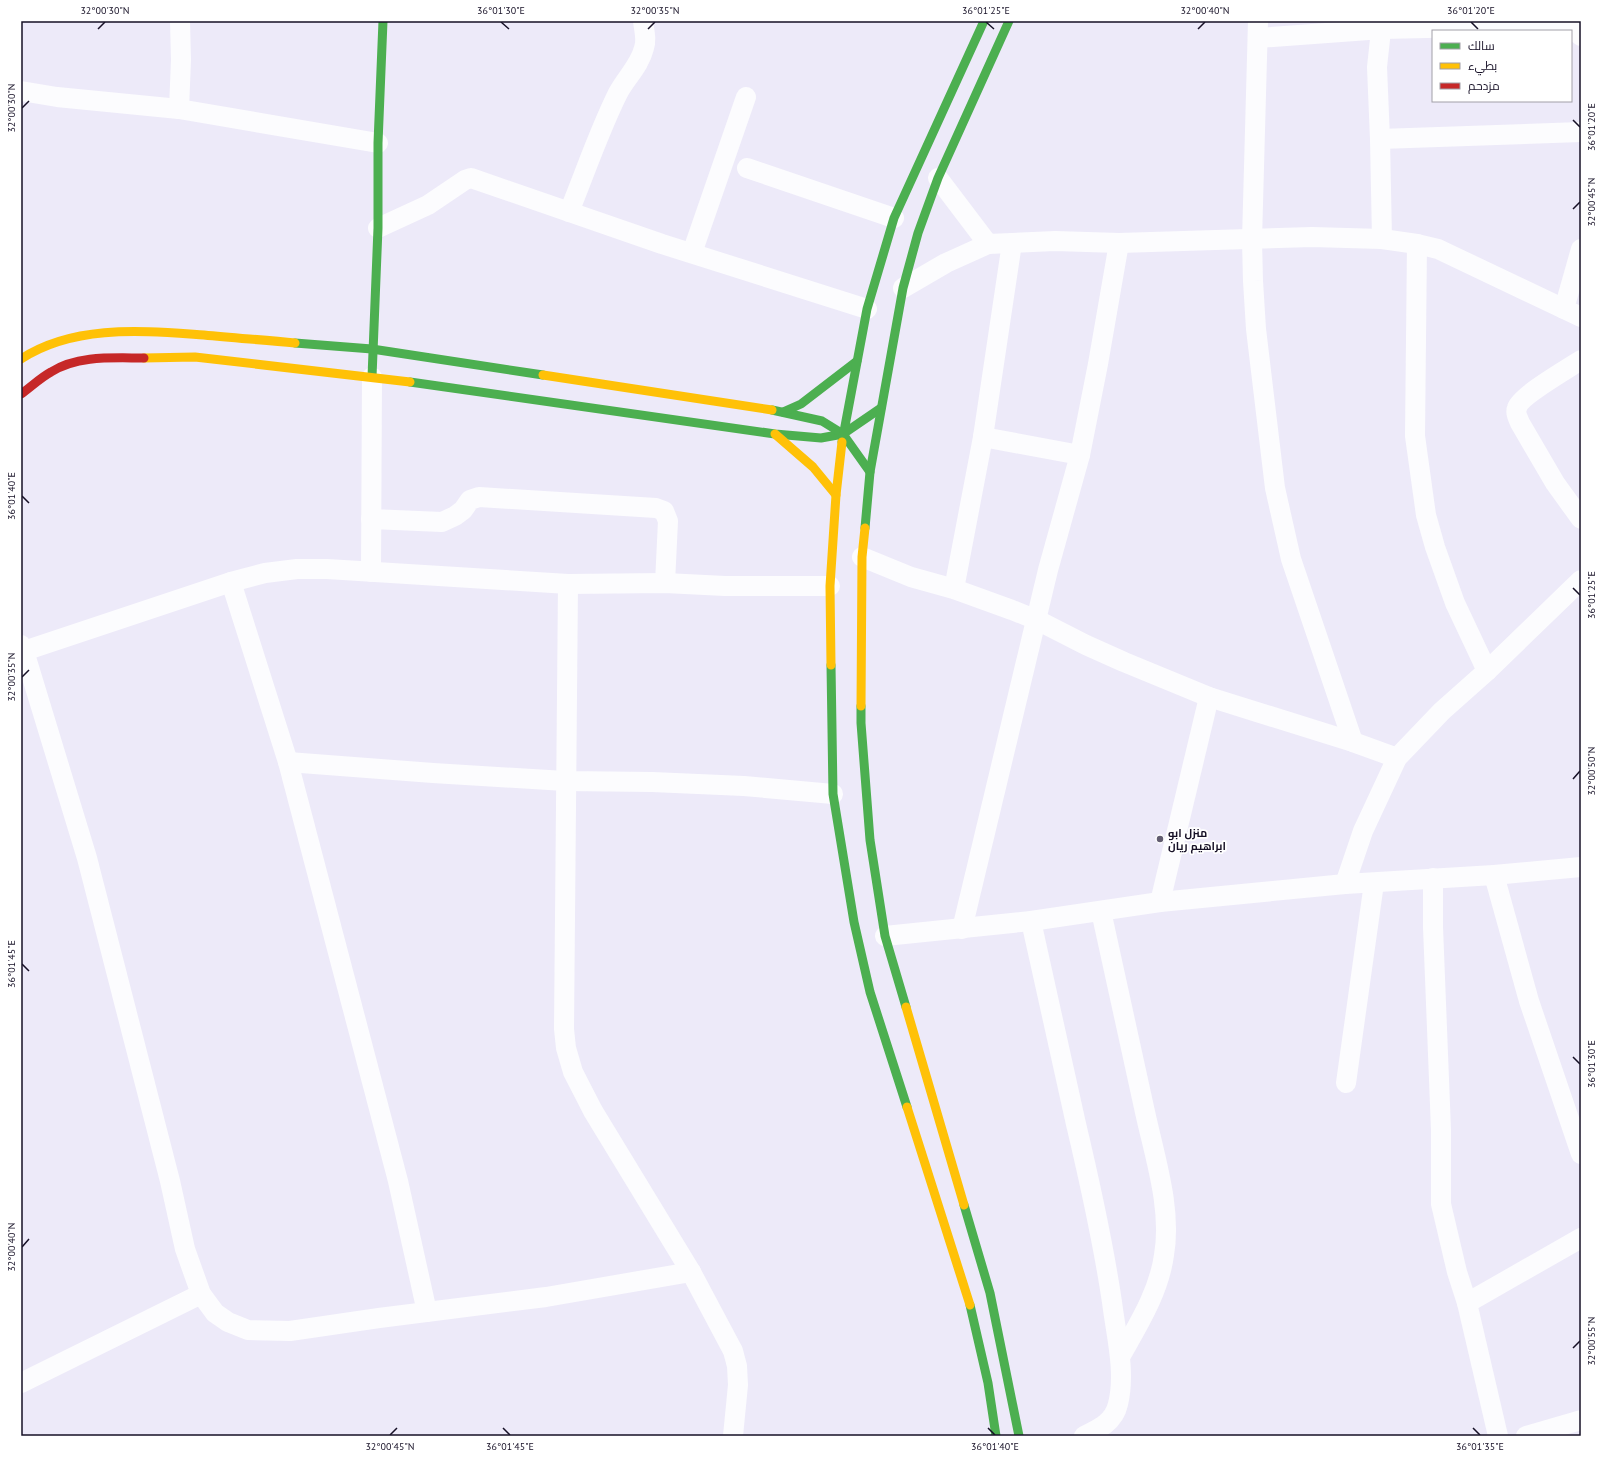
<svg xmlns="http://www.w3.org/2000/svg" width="1602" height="1457" font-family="'PT Sans',Cairo,sans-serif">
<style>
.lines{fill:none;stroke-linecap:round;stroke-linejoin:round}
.street{stroke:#fcfcfe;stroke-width:20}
.fast{stroke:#4caf50;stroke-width:9}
.slow{stroke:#ffc107;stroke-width:9}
.jam{stroke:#c62828;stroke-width:9}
.ticks{fill:none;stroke:#161026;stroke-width:1.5}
.poi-dot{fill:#615c70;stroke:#fff;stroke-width:1.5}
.labels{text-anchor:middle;stroke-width:3.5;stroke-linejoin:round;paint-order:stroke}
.poi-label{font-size:11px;font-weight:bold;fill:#161026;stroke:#fff;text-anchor:start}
.neatline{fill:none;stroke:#161026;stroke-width:1.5}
.ticks-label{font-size:10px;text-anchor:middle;fill:#161026}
</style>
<rect width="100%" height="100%" fill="#edeaf9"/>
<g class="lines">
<g class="street">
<polyline points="1258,21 1252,240 1253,281 1256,329 1275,488 1291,559 1353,742"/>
<polyline points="1258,38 1382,29 1556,25 1570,27 1581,36"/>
<polyline points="21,91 57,97 179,109 378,143"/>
<polyline points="179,109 181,60 180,21"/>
<polyline points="1380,139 1581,132"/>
<polyline points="747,168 894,218"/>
<polyline points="938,178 988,244"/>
<path d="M569 212C585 173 599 131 618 93 626 78 640 65 644 48 647 40 644 30 643 21"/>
<polyline points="378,228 428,205 465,180 471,178 662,244 867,309"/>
<polyline points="1382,239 1380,139 1377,67 1382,21"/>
<polyline points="1417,244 1415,436 1426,515 1435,547 1455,603 1487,671"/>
<polyline points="692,253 746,97"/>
<polyline points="903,288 946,263 988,244 1055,241 1119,243 1312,237 1382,239 1417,244 1438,249 1581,317"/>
<polyline points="1564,309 1581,249"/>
<path d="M1581 360C1569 368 1520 396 1517 408 1515 413 1518 418 1520 423L1555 483 1581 519"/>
<polyline points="983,437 1080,455"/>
<polyline points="371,519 442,522 455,516 463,510 470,500 479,497 656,508 664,511 668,521 665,583"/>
<polyline points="862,557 911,577 954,589 1012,610 1037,620 1086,645 1124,662 1209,697 1353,742 1397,758"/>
<polyline points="371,572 372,377"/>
<polyline points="231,582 288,762 398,1181 427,1312"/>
<polyline points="568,584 564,1029 566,1048 573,1072 593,1111 691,1272 733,1351 737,1366 738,1385 733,1436"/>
<polyline points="954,589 983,437 1012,243"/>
<polyline points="21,645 24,651 87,858 170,1181 185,1249 201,1294 215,1313 228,1322 248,1330 290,1331 379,1318 546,1297 691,1272"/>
<polyline points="24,651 231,582 265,573 297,569 327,569 568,584 665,583 725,586 830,586"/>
<polyline points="288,762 433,773 565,781 652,782 744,786 833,794"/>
<polyline points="1494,875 1529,1001 1581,1154"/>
<polyline points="1433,878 1433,927 1441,1130 1441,1204 1457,1272 1467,1303 1498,1436"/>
<polyline points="1345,884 1363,831 1397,758 1442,711 1487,671 1581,580"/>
<polyline points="1160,902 1209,697"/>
<path d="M1101 911C1116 978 1130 1045 1145 1112 1155 1158 1172 1209 1164 1255 1159 1292 1138 1325 1120 1357"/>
<path d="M1031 921C1046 988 1061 1056 1076 1124 1090 1183 1103 1242 1112 1302 1116 1335 1126 1372 1118 1404 1114 1422 1099 1429 1084 1436"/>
<polyline points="962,929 1048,570 1080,455 1098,364 1119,243"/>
<polyline points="885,936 1031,921 1160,902 1345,884 1494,875 1581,867"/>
<polyline points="1346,1083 1374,883"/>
<polyline points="1467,1303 1581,1238"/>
<polyline points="21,1383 201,1294"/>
<polyline points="1526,1436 1581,1420"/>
</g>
<g class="fast">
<polyline points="295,343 372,349 543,375"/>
<polyline points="372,377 378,228 378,143 383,21"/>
<polyline points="410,382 775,434 821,438 843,434 881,408"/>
<polyline points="772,410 822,421 843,434 870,472"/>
<polyline points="783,412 801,404 857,361"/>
<polyline points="842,442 867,309 894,218 984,21"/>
<polyline points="865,528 870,472 903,288 918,233 938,178 1009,21"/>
<polyline points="831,665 833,794 854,922 870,992 907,1107"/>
<polyline points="861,706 861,723 870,840 885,936 906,1007"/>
<polyline points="964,1205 990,1293 1019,1436"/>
<polyline points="970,1305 988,1383 996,1436"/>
</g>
<g class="slow">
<polyline points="144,358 195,357 410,382"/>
<path d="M21 359C75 324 143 331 204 335 234 338 265 340 295 343"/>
<polyline points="543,375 772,410"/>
<polyline points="775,434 813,467 836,495"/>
<polyline points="831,665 830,586 836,495 842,442"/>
<polyline points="861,706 862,557 865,528"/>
<polyline points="906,1007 964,1205"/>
<polyline points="907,1107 970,1305"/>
</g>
<path class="jam" d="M21 394C31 387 40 378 51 372 78 355 113 358 144 358"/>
</g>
<path class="ticks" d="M501 22 509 29M986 22 994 29M1471 22 1478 29M98 29 105 22M648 29 655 22M1198 29 1205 22M22 108 29 101M1573 120 1580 127M1573 209 1580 202M22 496 29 503M1573 588 1580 595M22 677 29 670M1573 779 1580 771M22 964 29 971M1573 1057 1580 1064M22 1247 29 1239M1573 1348 1580 1341M503 1428 510 1435M988 1428 995 1435M1473 1428 1480 1435M390 1435 397 1428"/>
<circle class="poi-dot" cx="1160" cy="839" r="4"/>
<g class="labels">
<g class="poi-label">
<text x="1168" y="837">منزل ابو<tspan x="1168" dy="13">ابراهيم ريان</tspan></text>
</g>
</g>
<rect width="1602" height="1457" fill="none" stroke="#ffffff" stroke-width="44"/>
<rect x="1432" y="30" width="140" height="72" fill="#ffffff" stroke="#a29fa8"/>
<rect x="1440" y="43" width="20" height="6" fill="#4caf50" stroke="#a29fa8"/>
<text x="1468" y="50" font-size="12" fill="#161026">سالك</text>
<rect x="1440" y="63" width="20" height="6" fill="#ffc107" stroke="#a29fa8"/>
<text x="1468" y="70" font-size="12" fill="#161026">بطيء</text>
<rect x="1440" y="83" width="20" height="6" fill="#c62828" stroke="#a29fa8"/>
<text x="1468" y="90" font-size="12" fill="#161026">مزدحم</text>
<rect x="22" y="22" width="1558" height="1413" class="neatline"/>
<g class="ticks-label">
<text x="105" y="14">32°00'30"N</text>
<text x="501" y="14">36°01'30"E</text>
<text x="655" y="14">32°00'35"N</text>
<text x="986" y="14">36°01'25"E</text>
<text x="1205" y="14">32°00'40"N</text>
<text x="1471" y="14">36°01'20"E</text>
<text transform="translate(11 108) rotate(-90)" y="4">32°00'30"N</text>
<text transform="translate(1591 127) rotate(-90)" y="4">36°01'20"E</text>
<text transform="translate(1591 202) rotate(-90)" y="4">32°00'45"N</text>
<text transform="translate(11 496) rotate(-90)" y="4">36°01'40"E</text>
<text transform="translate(1591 595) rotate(-90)" y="4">36°01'25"E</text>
<text transform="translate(11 677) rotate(-90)" y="4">32°00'35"N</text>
<text transform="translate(1591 771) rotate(-90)" y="4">32°00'50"N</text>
<text transform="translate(11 964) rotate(-90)" y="4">36°01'45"E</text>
<text transform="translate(1591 1064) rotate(-90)" y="4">36°01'30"E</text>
<text transform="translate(11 1247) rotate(-90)" y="4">32°00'40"N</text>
<text transform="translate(1591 1341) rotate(-90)" y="4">32°00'55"N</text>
<text x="390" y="1450">32°00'45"N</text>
<text x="510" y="1450">36°01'45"E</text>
<text x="995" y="1450">36°01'40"E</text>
<text x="1480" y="1450">36°01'35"E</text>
</g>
</svg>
